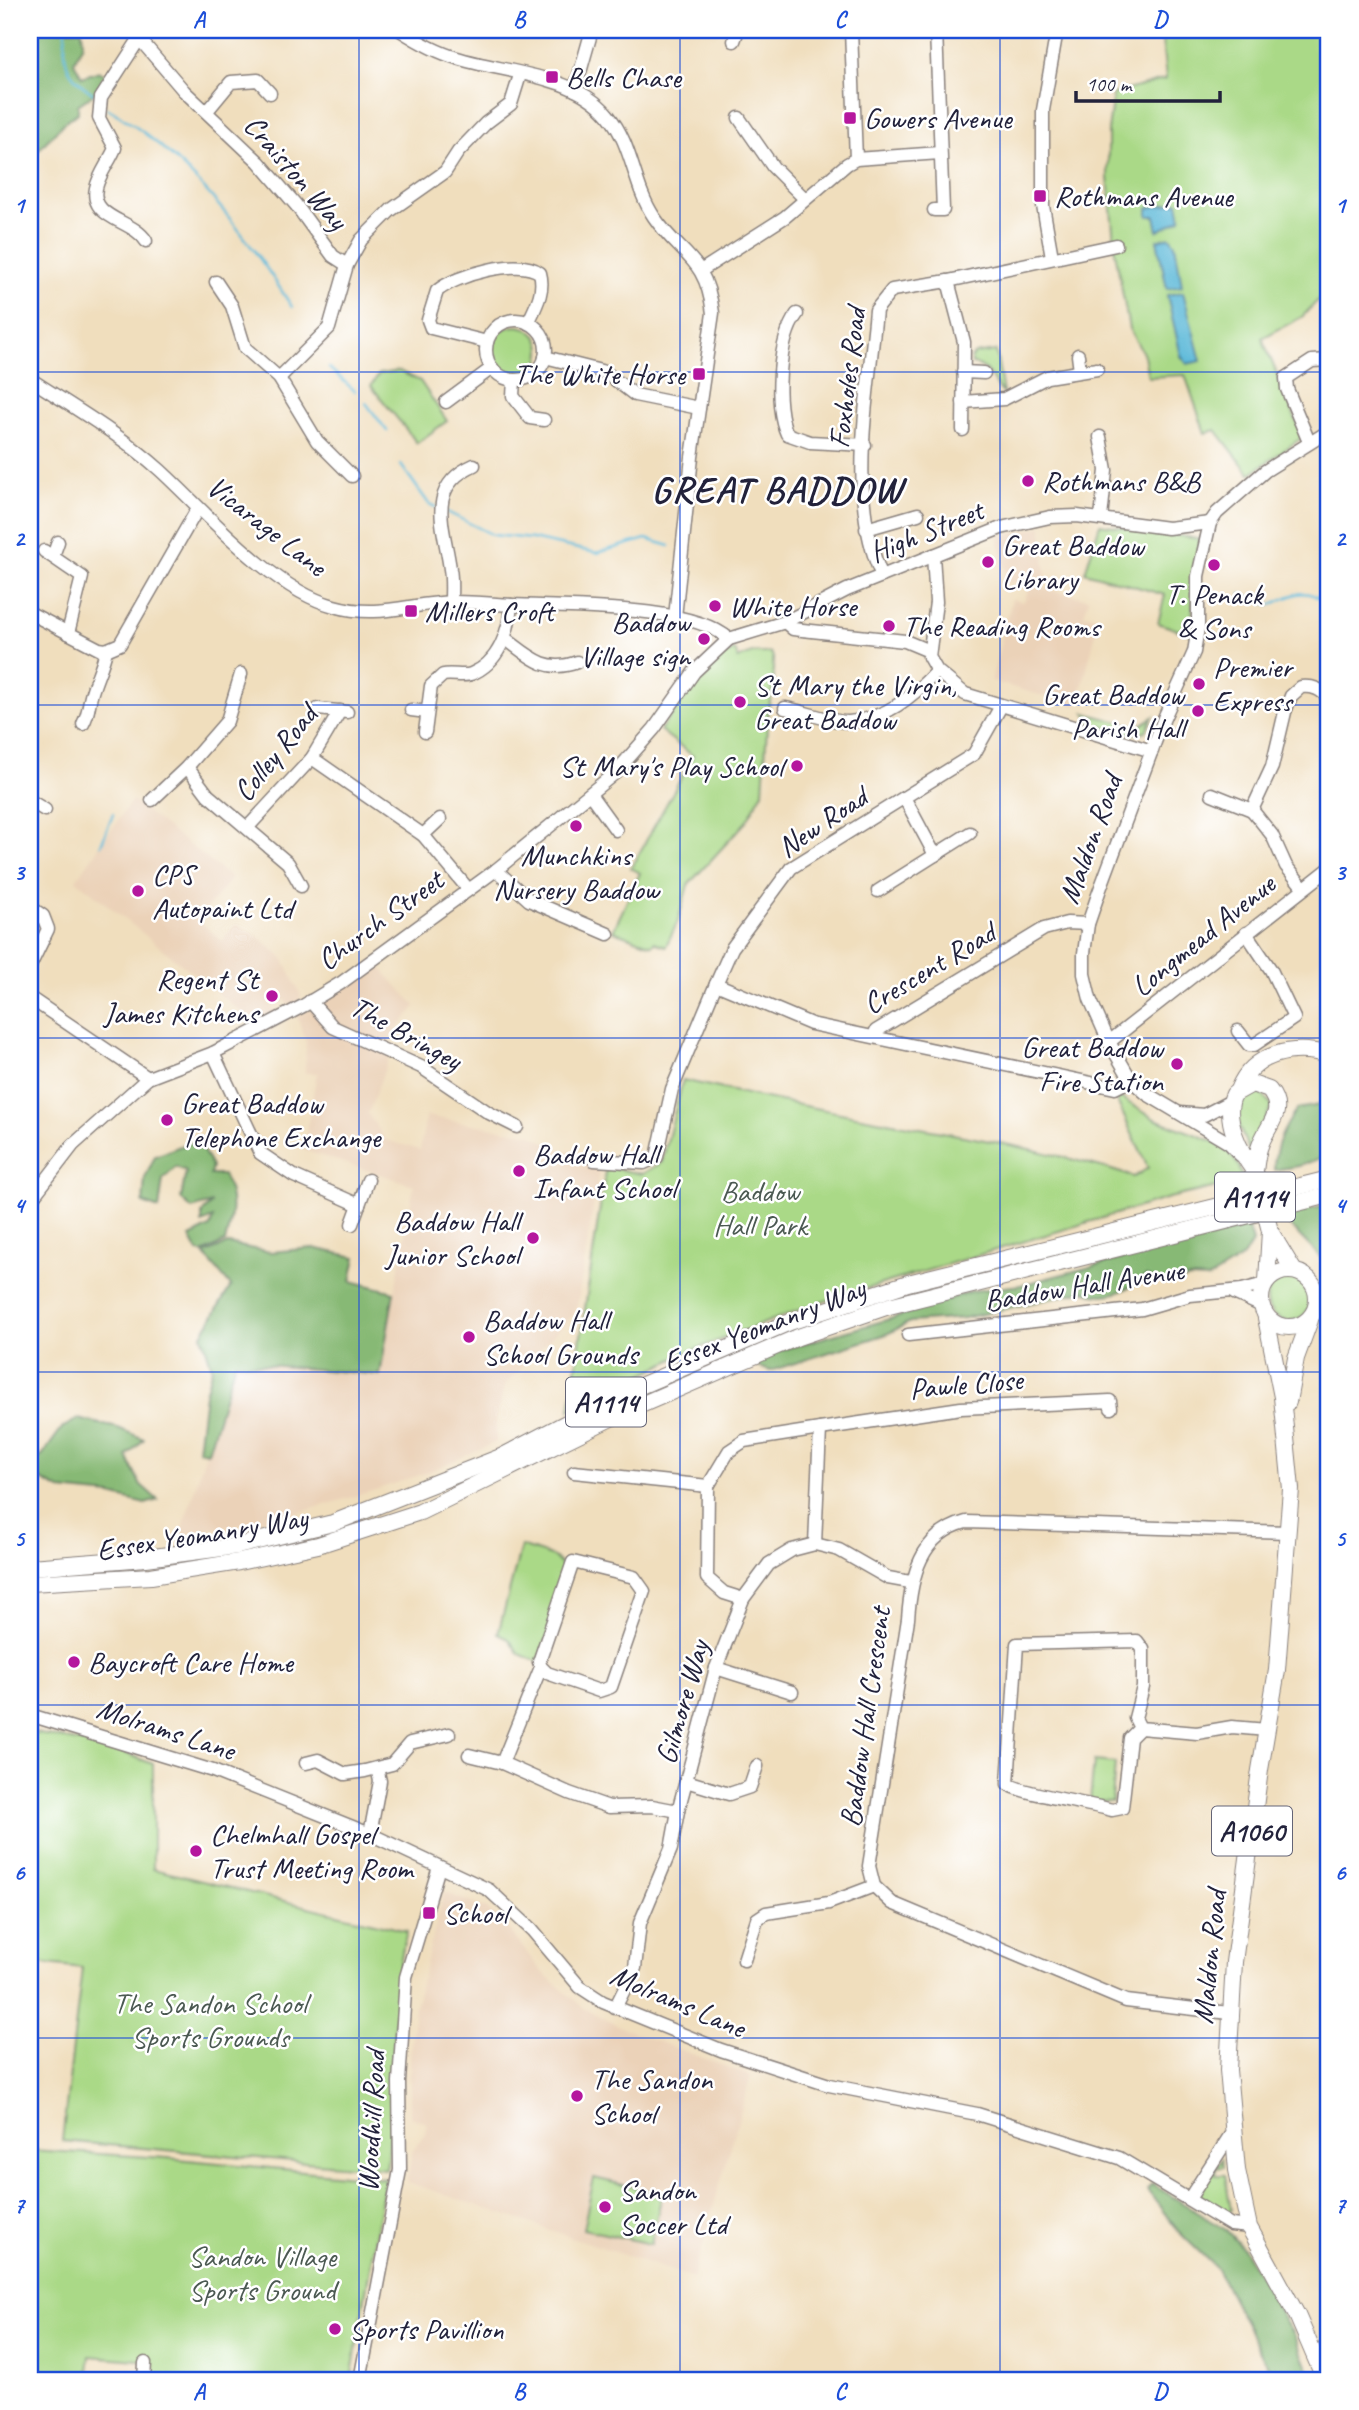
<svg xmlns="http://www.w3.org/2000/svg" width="1359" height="2410" font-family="Caveat,sans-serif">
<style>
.built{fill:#ebd2b8}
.green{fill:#aad987;stroke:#667e61;stroke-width:2}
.forest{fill:#87b974;stroke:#546e58;stroke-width:2}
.water{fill:#5ab8d8;stroke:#3e6d8a;stroke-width:2}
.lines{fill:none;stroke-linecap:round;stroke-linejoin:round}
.stream{stroke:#5ab8d8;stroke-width:2.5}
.minor-casing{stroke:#89807c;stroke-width:15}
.major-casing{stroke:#89807c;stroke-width:18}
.minor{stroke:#fff;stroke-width:12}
.major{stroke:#fff;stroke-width:16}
.major-bridge-casing{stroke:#89807c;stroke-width:18;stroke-linecap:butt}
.major-bridge{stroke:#fff;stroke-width:16}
.grid{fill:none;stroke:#1d4ed8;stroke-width:2;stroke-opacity:0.55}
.poi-dot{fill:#b5179e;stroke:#fff;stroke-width:2.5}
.labels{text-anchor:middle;stroke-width:5;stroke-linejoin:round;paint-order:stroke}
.shield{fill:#fff;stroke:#646476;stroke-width:2}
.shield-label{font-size:28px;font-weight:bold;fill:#22223b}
.poi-label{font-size:30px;fill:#22223b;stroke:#fff;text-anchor:start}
.street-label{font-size:30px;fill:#22223b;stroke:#fff}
.park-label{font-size:30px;fill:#4b5952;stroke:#fff}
.district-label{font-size:37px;font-weight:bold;letter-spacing:2px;fill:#22223b;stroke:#fff}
.neatline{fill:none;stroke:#1d4ed8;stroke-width:2.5}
.grid-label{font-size:23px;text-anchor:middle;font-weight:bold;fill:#1d4ed8}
</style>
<rect width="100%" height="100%" fill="#fff"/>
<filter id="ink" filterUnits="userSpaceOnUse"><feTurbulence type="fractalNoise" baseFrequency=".0143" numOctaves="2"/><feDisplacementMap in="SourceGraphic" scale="14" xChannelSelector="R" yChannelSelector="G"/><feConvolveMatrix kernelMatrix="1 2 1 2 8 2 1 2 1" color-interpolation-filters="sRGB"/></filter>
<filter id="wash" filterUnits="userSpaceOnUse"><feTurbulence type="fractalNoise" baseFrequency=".00686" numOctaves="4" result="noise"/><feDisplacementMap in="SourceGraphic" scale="28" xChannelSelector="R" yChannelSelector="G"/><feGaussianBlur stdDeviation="1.57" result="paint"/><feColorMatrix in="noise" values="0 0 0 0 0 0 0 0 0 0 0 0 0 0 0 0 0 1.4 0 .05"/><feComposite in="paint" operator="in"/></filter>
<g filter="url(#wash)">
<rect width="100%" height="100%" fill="#f0debd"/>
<g class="built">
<polygon points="1042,526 1046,577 1008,583 998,537"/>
<polygon points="1030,585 1089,599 1084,614 1100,618 1077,706 991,681 1012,599 1024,602"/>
<polygon points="132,800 231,878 198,920 222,941 236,924 260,938 283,958 301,996 297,1002 288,1006 285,1000 271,1007 274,1012 260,1019 249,1018 76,880"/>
<polygon points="377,964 416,1006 384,1046 390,1055 368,1114 386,1140 420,1150 426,1116 530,1134 554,1147 592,1159 600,1166 576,1312 505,1385 496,1418 496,1442 426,1473 375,1490 295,1514 180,1536 234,1362 380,1374 414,1185 303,1150 317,1073 305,1073 306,1042 297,1016 318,1006"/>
<polygon points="444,1892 487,1909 506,1926 542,1972 584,2008 625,2029 751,2076 693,2278 407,2182 412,2152 425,2133 427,2123 410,2117 410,2056 415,2007"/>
</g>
<g class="green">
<polygon points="1161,30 1329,30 1329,289 1302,317 1262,338 1303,437 1250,474 1216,430 1205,433 1185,375 1148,377 1144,355 1129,329 1115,251 1108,177 1108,131 1113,94 1166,79"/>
<circle cx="516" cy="351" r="25"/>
<path d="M996 351 1003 393C991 383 990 365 972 364L971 358 975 354Z"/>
<polygon points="399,371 420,381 447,421 417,443 371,386 379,374"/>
<polygon points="1100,524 1200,539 1193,577 1192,635 1158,623 1165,595 1085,572"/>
<polygon points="735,650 738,659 752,653 771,653 773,657 774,683 768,710 763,792 746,822 688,885 678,921 666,946 654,942 652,945 613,931 640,873 631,868 693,756 660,730 712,662"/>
<polygon points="1085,713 1138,727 1153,717 1146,731 1138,734 1118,731 1092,724"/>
<path d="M683 1080C753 1096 823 1110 893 1123 975 1138 1055 1151 1134 1177L1148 1168 1116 1099 1121 1098 1155 1119 1213 1141 1229 1152 1239 1166 1243 1181 1169 1198 812 1305 686 1353 570 1410 606 1167 642 1174 662 1162Z"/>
<polygon points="1248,1092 1260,1092 1272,1105 1250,1153 1236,1120 1240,1099"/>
<circle cx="1289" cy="1299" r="22"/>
<polygon points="521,1546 554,1557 568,1572 539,1662 519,1654 509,1639 498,1634"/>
<path d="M30 1732 112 1748 153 1764V1869L407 1931C387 2004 399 2091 386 2169L62 2141 82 1968 30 1962Z"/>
<polygon points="1094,1761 1115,1763 1112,1802 1090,1801"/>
<polygon points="30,2150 167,2158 385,2179 351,2380 149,2380 150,2361 90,2356 87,2380 42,2380 38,2377 30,2380"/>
<polygon points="1222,2159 1223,2167 1216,2168 1216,2175 1225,2175 1231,2210 1226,2216 1199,2196 1199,2192"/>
<polygon points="594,2178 662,2194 651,2244 583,2229"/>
</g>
<g class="forest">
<path d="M30 30H82L83 44 74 62 82 77 99 71 107 76 98 91 78 105V113C59 123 47 144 30 158Z"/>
<path d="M1319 1105 1329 1108V1155L1299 1166 1274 1170C1274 1146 1284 1128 1297 1109Z"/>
<path d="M198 1141 212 1167 210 1175H223C236 1198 232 1217 225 1242L203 1253 198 1252 190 1237 210 1227 213 1218 202 1223V1213L212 1203 192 1209 181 1199 186 1171 176 1167 163 1179 159 1209 143 1203 145 1178 155 1156C170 1151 181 1144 198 1141Z"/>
<polygon points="1329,1205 1329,1266 1288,1224 1290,1214"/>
<path d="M1248 1226 1253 1241 1243 1257 1208 1279 1190 1278 1166 1283 1146 1276C1126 1291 1108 1301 1084 1291L965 1318 910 1322 887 1334 770 1371 751 1364 777 1351 897 1317 972 1291 1021 1285Z"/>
<polygon points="228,1244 271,1252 313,1248 356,1257 351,1281 394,1292 380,1375 235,1362 208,1452 198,1450 205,1394 212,1368 202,1335 231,1286 204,1254"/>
<polygon points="78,1419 118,1428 144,1439 127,1456 140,1484 158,1500 145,1504 111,1495 60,1490 30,1474 30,1457 41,1457 62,1428"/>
<polygon points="1152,2184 1226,2230 1243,2248 1294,2336 1314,2380 1275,2380 1217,2269 1179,2232 1147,2190"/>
</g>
<g class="water">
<polygon points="1178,202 1181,219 1158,231 1155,216 1148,216 1148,208"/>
<polygon points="1170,237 1175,244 1182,286 1167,289 1157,240"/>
<polygon points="1183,292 1201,361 1187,364 1181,356 1167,295"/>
</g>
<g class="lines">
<g class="stream">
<path d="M66 30C62 63 66 75 94 94"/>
<path d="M107 108C186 154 244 231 292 307"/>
<polyline points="329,368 355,391"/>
<polyline points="366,403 387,431"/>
<polyline points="401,465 429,504 436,507"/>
<polyline points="445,511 493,535 532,539 597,553 646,539 670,546"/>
<path d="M1241 594 1271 605C1295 593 1307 586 1329 605"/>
<polyline points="101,845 113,814"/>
</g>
</g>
</g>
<g filter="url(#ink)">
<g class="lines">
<defs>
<g id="minor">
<path d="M145 30 101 98 99 118 115 148C110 161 99 174 96 188 89 219 134 220 146 241"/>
<path d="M400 30C417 41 436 52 457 58 505 73 574 74 608 115 633 145 633 186 654 217 681 257 706 256 713 313L692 457 675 617"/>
<polyline points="851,30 856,159"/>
<polyline points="138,37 184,91 259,162 296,205 333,256 347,265"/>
<polyline points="734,41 738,30"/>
<polyline points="575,90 592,30"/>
<polyline points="207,111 231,82 258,80 270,93"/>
<polyline points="739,118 773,167 804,198"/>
<polyline points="934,210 943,210 936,30"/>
<polyline points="1052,257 1043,206 1043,110 1057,30"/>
<polyline points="702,270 785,217 847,164 856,159 940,153"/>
<polyline points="948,281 964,342 963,430"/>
<polyline points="216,282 232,306 245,348 279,378 317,441 352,476"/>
<path d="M797 314C778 339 774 405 787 434L810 442 865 445"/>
<circle cx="516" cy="350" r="30"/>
<path d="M487 342 431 328 428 320 437 291C456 275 519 257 540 273 545 291 536 306 528 323"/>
<polyline points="1078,355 1080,371"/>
<polyline points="545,357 605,372 635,395 699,408"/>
<polyline points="963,372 984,373"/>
<polyline points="279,378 329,328 347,265 361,240 391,210 445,172 458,152 486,123 511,104 520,75"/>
<path d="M30 379C73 407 121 435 160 470 207 513 271 589 334 606 379 619 410 603 454 602 474 602 493 604 512 605 565 608 691 604 729 639"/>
<polyline points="514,380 513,396 530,418 544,420"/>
<polyline points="446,402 492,368"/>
<polyline points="963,402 1004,399 1047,377 1097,369"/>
<polyline points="1100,437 1106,470 1101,518"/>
<polyline points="1309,442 1287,389 1286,378 1312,361 1329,360"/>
<polyline points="866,529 918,514"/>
<polyline points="44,551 82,577 68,633"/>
<polyline points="933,555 936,602 929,657 937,671 965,694 1152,751"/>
<polyline points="53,556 58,542"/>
<path d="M882 576C846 498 869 393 876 310L892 290 948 281 1116 245"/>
<path d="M451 602C451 591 452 580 450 569 445 529 424 487 474 465"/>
<polyline points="30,613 99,649 106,650 120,644 198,508"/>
<polyline points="785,622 793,629 905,641 929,651"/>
<path d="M506 639C530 657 546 674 577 662"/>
<path d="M785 708C802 711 834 723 849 722 885 720 913 696 937 671"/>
<polyline points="318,709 347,712"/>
<polyline points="411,710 427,712"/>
<path d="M83 724C89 713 88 707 91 696 95 680 103 666 106 650"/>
<path d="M425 732 431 686 443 675C452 673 463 677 471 674 499 663 509 632 511 605"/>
<polyline points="312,758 423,835 468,889"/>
<polyline points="187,767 208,795 288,863 301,886"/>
<polyline points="590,794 616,830"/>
<polyline points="1212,794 1252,810"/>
<polyline points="905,799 935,855"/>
<polyline points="152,800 187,767 227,721 241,674"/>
<polyline points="30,801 45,810"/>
<polyline points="248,827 312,758 340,711"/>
<polyline points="423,835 440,819"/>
<polyline points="496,870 529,900 608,934"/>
<path d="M1303 887 1286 866 1272 835 1252 810 1272 767 1285 712 1291 696 1301 687C1314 686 1320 689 1329 698"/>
<polyline points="878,891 970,833"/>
<polyline points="30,907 43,916 48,929 30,966"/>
<polyline points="716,984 811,1024 1115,1088 1131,1080"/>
<polyline points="30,998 148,1078"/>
<polyline points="310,1001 333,1027 421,1067 489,1113 517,1127"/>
<polyline points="1238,1031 1249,1045 1254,1045 1294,1018 1271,970 1246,933"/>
<polyline points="874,1036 876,1031 1044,929 1067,923 1088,924"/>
<polyline points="1109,1042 1329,869"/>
<polyline points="213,1053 260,1153 294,1176 359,1205"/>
<polyline points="1180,1113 1204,1115 1231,1101"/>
<polyline points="1240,1155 1229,1143 1147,1094 1131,1080 1109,1042 1090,999 1084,974 1084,953 1088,924 1099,892 1164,718 1194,652 1198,628 1198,576 1210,523 1217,513 1265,471 1329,431"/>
<polyline points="594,1160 644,1163 657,1157 672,1089 716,984 732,948 791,868 974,754 1001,706"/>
<polyline points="30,1201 73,1145 148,1078 213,1053 303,1006 341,983 496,870 615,773 654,729 694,672 729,639 785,622 847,590 1001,528 1050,517 1077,516 1168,528 1210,523"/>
<polyline points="352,1224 368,1180"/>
<polyline points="1234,1293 1262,1306"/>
<polyline points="908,1335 1142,1309 1190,1295 1242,1290 1265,1284"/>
<polyline points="820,1429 961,1408 1110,1401 1111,1408"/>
<polyline points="574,1472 708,1486"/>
<polyline points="743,1599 724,1593 707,1578 708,1486 729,1451 744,1441 820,1429 815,1544"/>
<polyline points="716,1668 792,1692"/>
<polyline points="30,1715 213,1771 370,1834 489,1890 532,1930 580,1987 603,2002 721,2050 829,2085 977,2114 1119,2158 1231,2225 1249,2227"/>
<path d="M1140 1728 1130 1738 1122 1808 1112 1810C1088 1803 1022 1794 1008 1784L1017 1644 1137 1641 1143 1649V1687L1135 1718 1140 1728 1197 1733 1232 1727 1267 1730"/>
<polyline points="469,1755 502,1763 569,1793 609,1807 652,1806 678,1811"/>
<polyline points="306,1763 318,1760 345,1774 365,1771 392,1764 410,1743 449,1734"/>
<polyline points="502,1763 541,1667 539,1662 573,1562 634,1577 644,1591 611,1687 599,1691 547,1673 541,1667"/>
<polyline points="686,1781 729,1794 750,1787 757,1766"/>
<polyline points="370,1834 380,1781 377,1768"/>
<polyline points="744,1960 757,1919 766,1913 829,1903 874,1886"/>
<polyline points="615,2008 635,1968 640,1923 671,1849 678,1811 716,1668 743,1599 769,1564 792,1550 815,1544 839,1550 888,1578 910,1582"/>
<path d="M1229 2013 1126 2001 892 1903 874 1886 869 1866 908 1619C911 1577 920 1534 966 1522L1288 1532"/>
<polyline points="1189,2199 1233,2131"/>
<polyline points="144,2380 145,2363"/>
<polyline points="360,2380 400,2170 399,2082 406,1977 439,1867"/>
</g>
<g id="major">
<path d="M1252 1084 1269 1090C1286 1111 1269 1123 1261 1143 1257 1152 1256 1162 1255 1172 1240 1152 1222 1118 1234 1094Z"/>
<path d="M1238 1090C1253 1052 1294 1045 1329 1055"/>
<polyline points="1271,1233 1294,1271"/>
<circle cx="1289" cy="1299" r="28"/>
<polyline points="1267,1281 1270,1231"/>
<polyline points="1265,1313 1282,1397 1291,1489 1277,1670 1260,1770 1234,1962 1228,2070 1237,2170 1249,2227 1297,2315 1325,2380"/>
<polyline points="1288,1402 1296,1358 1310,1320"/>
<polyline points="30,1567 146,1558 237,1546 333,1523 501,1457 624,1393 790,1322 908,1283 1329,1179"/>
<polyline points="30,1583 151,1576 239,1562 318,1545 420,1512 613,1417 798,1337 889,1306 1329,1195"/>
</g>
</defs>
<use href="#minor" class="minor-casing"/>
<use href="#major" class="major-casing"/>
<use href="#minor" class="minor"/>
<use href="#major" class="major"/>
<defs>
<polyline id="major-bridge" points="1255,1172 1270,1231"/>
</defs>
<use href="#major-bridge" class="major-bridge-casing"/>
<use href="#major-bridge" class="major-bridge"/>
</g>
</g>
<path class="grid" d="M359 30V2380M680 30V2380M1000 30V2380M30 372H1329M30 705H1329M30 1038H1329M30 1372H1329M30 1705H1329M30 2038H1329"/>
<g class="poi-dot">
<rect x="545" y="70" width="14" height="14" rx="3.5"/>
<rect x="843" y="111" width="14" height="14" rx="3.5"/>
<rect x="1033" y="189" width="14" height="14" rx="3.5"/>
<rect x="692" y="367" width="14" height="14" rx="3.5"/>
<circle cx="1028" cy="481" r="7"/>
<circle cx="988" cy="562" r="7"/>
<circle cx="1214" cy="565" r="7"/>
<circle cx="715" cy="606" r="7"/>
<rect x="404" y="604" width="14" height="14" rx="3.5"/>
<circle cx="889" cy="626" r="7"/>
<circle cx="704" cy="639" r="7"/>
<circle cx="1199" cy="684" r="7"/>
<circle cx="740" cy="702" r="7"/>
<circle cx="1198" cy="711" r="7"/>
<circle cx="797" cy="766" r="7"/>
<circle cx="576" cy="826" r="7"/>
<circle cx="138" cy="891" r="7"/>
<circle cx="272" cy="996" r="7"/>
<circle cx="1177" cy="1064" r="7"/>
<circle cx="167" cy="1120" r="7"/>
<circle cx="519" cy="1171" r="7"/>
<circle cx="533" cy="1238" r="7"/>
<circle cx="469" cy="1337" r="7"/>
<circle cx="74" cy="1662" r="7"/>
<circle cx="196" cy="1851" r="7"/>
<rect x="422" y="1906" width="14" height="14" rx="3.5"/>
<circle cx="577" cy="2096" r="7"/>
<circle cx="605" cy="2207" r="7"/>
<circle cx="335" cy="2329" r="7"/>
</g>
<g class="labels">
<g class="shield">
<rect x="1215" y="1172.5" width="80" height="49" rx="5"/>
<rect x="566" y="1377.5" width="80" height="49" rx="5"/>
<rect x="1212" y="1806.5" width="80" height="49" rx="5"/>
</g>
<g class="shield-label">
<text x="1255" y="1207">A1114</text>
<text x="606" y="1412">A1114</text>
<text x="1252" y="1841">A1060</text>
</g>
<g class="poi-label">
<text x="566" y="87">Bells Chase</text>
<text x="864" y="128">Gowers Avenue</text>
<text x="1054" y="206">Rothmans Avenue</text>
<text x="685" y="384" text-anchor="end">The White Horse</text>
<text x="1042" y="491">Rothmans B&amp;B</text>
<text x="1002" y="555">Great Baddow<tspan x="1002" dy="34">Library</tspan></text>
<text x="1214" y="604" text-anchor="middle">T. Penack<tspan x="1214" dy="34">&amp; Sons</tspan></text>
<text x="729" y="616">White Horse</text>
<text x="425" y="621">Millers Croft</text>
<text x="690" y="632" text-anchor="end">Baddow<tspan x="690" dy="34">Village sign</tspan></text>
<text x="903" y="636">The Reading Rooms</text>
<text x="1213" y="677">Premier<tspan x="1213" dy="34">Express</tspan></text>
<text x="754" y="695">St Mary the Virgin,<tspan x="754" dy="34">Great Baddow</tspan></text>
<text x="1184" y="704" text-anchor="end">Great Baddow<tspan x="1184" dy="34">Parish Hall</tspan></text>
<text x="783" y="776" text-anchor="end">St Mary's Play School</text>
<text x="576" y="865" text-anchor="middle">Munchkins<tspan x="576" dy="34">Nursery Baddow</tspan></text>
<text x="152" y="884">CPS<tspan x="152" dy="34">Autopaint Ltd</tspan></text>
<text x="258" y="989" text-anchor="end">Regent St<tspan x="258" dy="34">James Kitchens</tspan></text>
<text x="1163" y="1057" text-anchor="end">Great Baddow<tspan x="1163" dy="34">Fire Station</tspan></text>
<text x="181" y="1113">Great Baddow<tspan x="181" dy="34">Telephone Exchange</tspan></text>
<text x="533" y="1164">Baddow Hall<tspan x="533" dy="34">Infant School</tspan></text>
<text x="519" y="1231" text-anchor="end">Baddow Hall<tspan x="519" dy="34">Junior School</tspan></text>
<text x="483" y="1330">Baddow Hall<tspan x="483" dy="34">School Grounds</tspan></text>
<text x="88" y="1672">Baycroft Care Home</text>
<text x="210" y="1844">Chelmhall Gospel<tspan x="210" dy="34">Trust Meeting Room</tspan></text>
<text x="443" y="1923">School</text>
<text x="591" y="2089">The Sandon<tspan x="591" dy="34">School</tspan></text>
<text x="619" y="2200">Sandon<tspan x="619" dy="34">Soccer Ltd</tspan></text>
<text x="349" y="2339">Sports Pavillion</text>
</g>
<g class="street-label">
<text transform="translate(296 172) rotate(49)" y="10">Craiston Way</text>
<text transform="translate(847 378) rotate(-83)" y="10">Foxholes Road</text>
<text transform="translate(267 526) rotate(38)" y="10">Vicarage Lane</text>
<text transform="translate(926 531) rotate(-22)" y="10">High Street</text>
<text transform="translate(275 753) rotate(-51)" y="10">Colley Road</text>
<text transform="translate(822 822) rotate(-34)" y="10">New Road</text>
<text transform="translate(1090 839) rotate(-70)" y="10">Maldon Road</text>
<text transform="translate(380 920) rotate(-36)" y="10">Church Street</text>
<text transform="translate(1203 935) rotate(-39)" y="10">Longmead Avenue</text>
<text transform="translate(929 968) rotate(-31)" y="10">Crescent Road</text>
<text transform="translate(406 1033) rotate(29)" y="10">The Bringey</text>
<text transform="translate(1084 1285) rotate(-9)" y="10">Baddow Hall Avenue</text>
<text transform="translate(764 1325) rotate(-21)" y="10">Essex Yeomanry Way</text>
<text transform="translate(966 1384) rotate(-5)" y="10">Pawle Close</text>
<text transform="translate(202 1534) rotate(-9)" y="10">Essex Yeomanry Way</text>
<text transform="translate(682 1702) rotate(-74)" y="10">Gilmore Way</text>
<text transform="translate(865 1717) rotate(-82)" y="10">Baddow Hall Crescent</text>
<text transform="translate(166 1729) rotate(18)" y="10">Molrams Lane</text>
<text transform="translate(1209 1957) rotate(-84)" y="10">Maldon Road</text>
<text transform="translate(678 2001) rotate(23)" y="10">Molrams Lane</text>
<text transform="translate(371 2121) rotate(-87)" y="10">Woodhill Road</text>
</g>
<g class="park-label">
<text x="760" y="1201">Baddow<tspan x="760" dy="34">Hall Park</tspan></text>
<text x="210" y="2013">The Sandon School<tspan x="210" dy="34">Sports Grounds</tspan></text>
<text x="262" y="2266">Sandon Village<tspan x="262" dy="34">Sports Ground</tspan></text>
</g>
<g class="district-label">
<text x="777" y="502">GREAT BADDOW</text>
</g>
</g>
<rect width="1359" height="2410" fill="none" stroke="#fff" stroke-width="77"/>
<path d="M1076 91v10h144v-10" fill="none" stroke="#22223b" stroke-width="3.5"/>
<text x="1086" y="91" font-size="21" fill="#22223b" stroke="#ffffff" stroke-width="5" paint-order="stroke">100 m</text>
<rect x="38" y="38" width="1282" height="2334" class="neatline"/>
<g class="grid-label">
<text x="199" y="27">A</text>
<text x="519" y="27">B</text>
<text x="840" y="27">C</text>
<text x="1160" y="27">D</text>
<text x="19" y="213">1</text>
<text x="1340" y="213">1</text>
<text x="19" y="546">2</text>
<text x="1340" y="546">2</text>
<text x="19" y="880">3</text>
<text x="1340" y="880">3</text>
<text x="19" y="1213">4</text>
<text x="1340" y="1213">4</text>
<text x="19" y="1546">5</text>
<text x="1340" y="1546">5</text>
<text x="19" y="1880">6</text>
<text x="1340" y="1880">6</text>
<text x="19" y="2213">7</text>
<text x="1340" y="2213">7</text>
<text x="199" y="2399">A</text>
<text x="519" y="2399">B</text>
<text x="840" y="2399">C</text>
<text x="1160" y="2399">D</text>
</g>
</svg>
